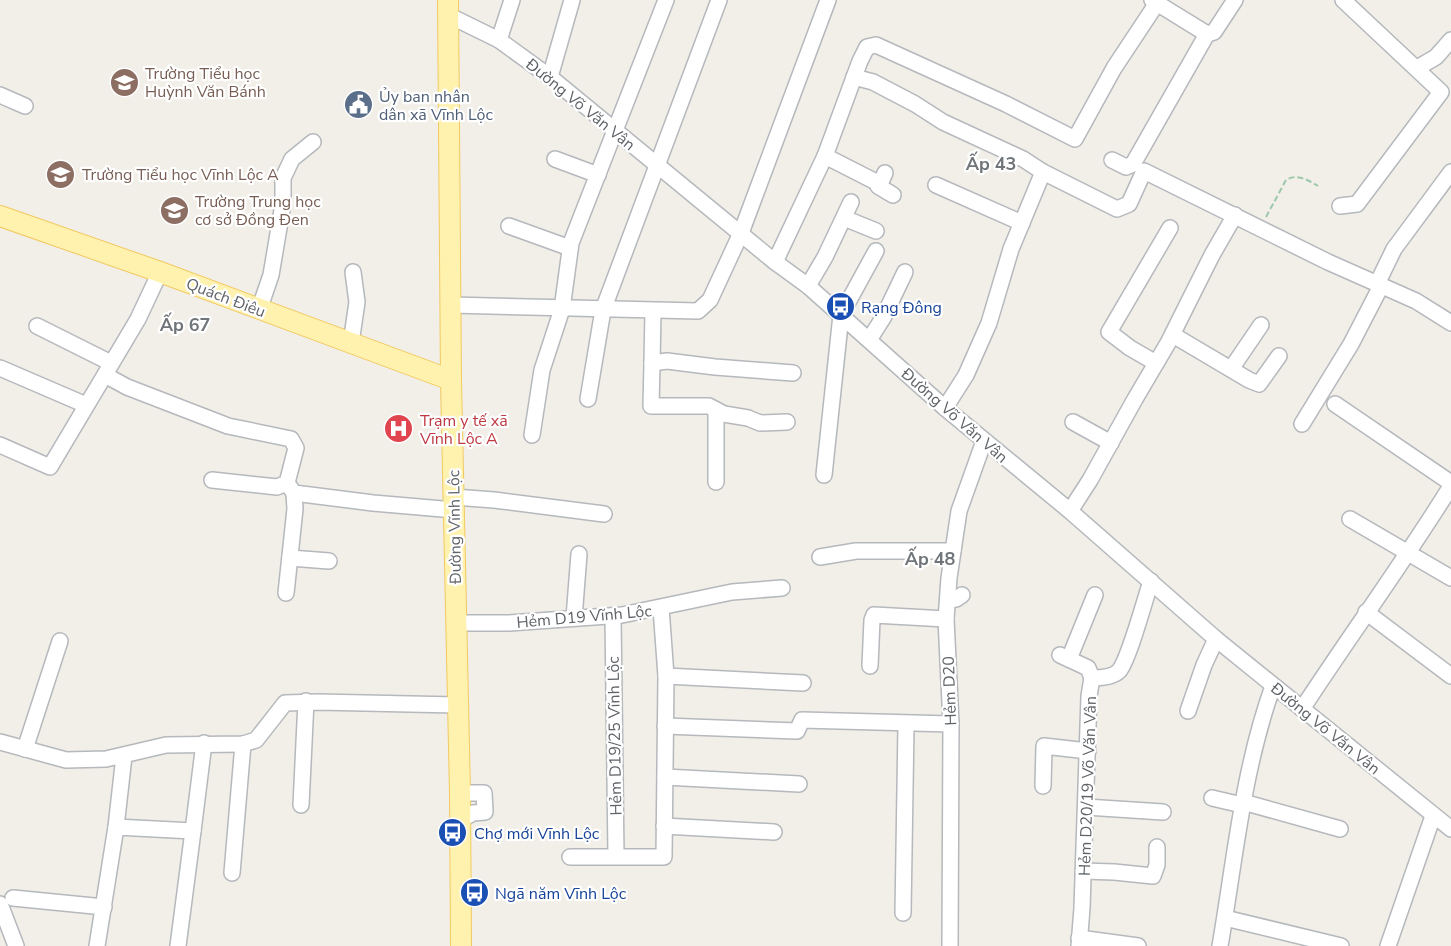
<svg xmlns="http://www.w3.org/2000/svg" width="1451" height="946" font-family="'Nunito Sans',sans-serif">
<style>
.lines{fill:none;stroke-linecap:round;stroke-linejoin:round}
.minor-casing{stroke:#b5b8bc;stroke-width:18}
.major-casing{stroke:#f2c960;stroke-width:22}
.path{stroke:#9cc7a9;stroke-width:2;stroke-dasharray:6 3;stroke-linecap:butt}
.minor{stroke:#fff;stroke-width:15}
.major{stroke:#fff2af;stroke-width:20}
.labels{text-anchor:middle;stroke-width:4.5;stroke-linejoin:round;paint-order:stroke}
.education-label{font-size:16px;fill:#785e54;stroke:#fff;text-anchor:start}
.service-label{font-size:16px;fill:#4e5e75;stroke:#fff;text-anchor:start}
.street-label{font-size:16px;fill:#5f6368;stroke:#fff}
.transit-label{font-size:16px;fill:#164399;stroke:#fff;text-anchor:start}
.health-label{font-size:16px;fill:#be3a42;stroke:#fff;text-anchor:start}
.neighbourhood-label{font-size:18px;font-weight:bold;fill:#70757a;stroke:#fff}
</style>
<rect width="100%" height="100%" fill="#f1efe8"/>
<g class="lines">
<defs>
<g id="minor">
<polyline points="1152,0 1207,34 1214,32 1235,0"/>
<polyline points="448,15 499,40 550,77 775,262 808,286 945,408 1070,511 1216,639 1451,829"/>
<polyline points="499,40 512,0"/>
<polyline points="1417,68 1436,57 1451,40"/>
<polyline points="550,77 572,0"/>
<polyline points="854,77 873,82 915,104 943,122 1023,159 1043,172 1117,209 1129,204 1144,171 1328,262 1416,301 1451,323"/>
<polyline points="0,95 25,106"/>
<polyline points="825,156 880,184 885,173"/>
<polyline points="555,159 598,175"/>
<polyline points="1112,160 1126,167 1133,164 1207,34"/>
<polyline points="880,184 878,186 893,195"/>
<polyline points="936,185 1022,223"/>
<polyline points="1340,206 1357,204 1441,92 1343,0"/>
<polyline points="844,218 876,231"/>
<polyline points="509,226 570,248"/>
<polyline points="775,262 825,156 860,61 867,47 876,45 1006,104 1075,139 1114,68 1157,3"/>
<polyline points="1377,284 1394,249 1451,172"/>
<polyline points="808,286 825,257 851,202"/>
<polyline points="451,305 698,311 710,300 741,233 828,0"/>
<polyline points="259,310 271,275 283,204 283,178 292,159 313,142"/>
<polyline points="653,311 652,363 667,361 715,367 793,373"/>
<polyline points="37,326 111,363"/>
<polyline points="1173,335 1249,380 1259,384 1279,356"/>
<polyline points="869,340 883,318 905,272"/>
<polyline points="351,343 357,302 353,272"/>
<polyline points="652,363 651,406 709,406 724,414 748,418 760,423 787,422"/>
<polyline points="1156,363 1130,348 1109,332 1170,228"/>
<polyline points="0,368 86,405"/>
<polyline points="1231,369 1261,325"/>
<polyline points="105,375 127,387 228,426 291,439 296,448 287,483 277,487 212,480"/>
<polyline points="588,399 603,310 719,0"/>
<polyline points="1335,404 1451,483"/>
<polyline points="945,408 966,375 989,323 1011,249 1043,172"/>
<polyline points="1073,422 1111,443"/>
<polyline points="1302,424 1351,344 1381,286"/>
<polyline points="532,435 542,370 562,309 571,243 666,0"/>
<polyline points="0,445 50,467 138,319 160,272"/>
<polyline points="824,475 841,315 876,251"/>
<polyline points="716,482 716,410"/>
<polyline points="287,483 294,493 373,503 454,510"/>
<polyline points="454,497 494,500 604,514"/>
<polyline points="1070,511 1090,480 1135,399 1168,343 1212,255 1235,215"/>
<polyline points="1350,519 1451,578"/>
<polyline points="820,557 856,551 953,551"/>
<polyline points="290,558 329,561"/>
<polyline points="286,593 295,509 294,493"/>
<polyline points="948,600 956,599 962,595"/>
<polyline points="1366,612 1451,676"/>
<polyline points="613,616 616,856"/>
<polyline points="574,618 579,554"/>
<polyline points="456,623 509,623 622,615 732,592 782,588"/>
<polyline points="1060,655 1088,668 1092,678"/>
<polyline points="1069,659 1095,595"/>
<polyline points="870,666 872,620 874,615 946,619"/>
<polyline points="666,676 803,683"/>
<path d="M1302 709C1351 634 1404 562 1451 486"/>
<polyline points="1188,711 1204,665 1216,639"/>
<polyline points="665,726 797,731 802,720 951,724"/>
<polyline points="0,742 66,760 106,759 166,745 243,744 256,740 285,703 318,702 456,705"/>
<polyline points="25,749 60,641"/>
<polyline points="665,777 799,784"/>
<polyline points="1043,786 1044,746 1088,751"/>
<polyline points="1212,798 1242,805"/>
<polyline points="1243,802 1340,829"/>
<polyline points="301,805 306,701"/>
<polyline points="1086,807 1163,812"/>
<polyline points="459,821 473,813 485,812 484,793 460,793"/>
<polyline points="664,826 774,832"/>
<polyline points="116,827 124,756"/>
<polyline points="570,857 664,857 666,676 661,608"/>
<polyline points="1083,871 1114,872 1153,876 1157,865 1157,847"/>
<polyline points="232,873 243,744"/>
<polyline points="13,898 104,907"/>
<polyline points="0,904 16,946"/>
<polyline points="903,913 906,725"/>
<polyline points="1225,918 1341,946"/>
<polyline points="1079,938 1138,946"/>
<polyline points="97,946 116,827 193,831 204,743"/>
<polyline points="178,946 193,831"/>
<polyline points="950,946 951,724 946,619 949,578 959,511 984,441"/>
<path d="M1079 946 1082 908 1089 696 1092 678C1101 678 1113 677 1119 671 1129 659 1145 599 1151 581"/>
<path d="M1220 946C1235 859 1243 769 1273 686"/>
<polyline points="1388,946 1433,816"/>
</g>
<g id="major">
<polyline points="448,0 451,380 460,793 461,946"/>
<polyline points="0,216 160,272 451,380"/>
</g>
</defs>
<use href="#minor" class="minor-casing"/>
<use href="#major" class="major-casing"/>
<path class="path" d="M1266 217 1286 180C1297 173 1308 180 1318 186"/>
<use href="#minor" class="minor"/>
<use href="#major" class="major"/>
</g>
<defs>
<symbol id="school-disc" viewBox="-11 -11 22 22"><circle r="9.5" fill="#8d6e63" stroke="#fff"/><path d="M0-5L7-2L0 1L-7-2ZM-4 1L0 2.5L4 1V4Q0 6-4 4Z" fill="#fff"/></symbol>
<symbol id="civic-disc" viewBox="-11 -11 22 22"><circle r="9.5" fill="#5c6f8a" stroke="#fff"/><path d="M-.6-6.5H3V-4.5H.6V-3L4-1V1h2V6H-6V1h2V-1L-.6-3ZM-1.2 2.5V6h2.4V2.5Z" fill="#fff"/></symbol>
<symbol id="bus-disc" viewBox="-11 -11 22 22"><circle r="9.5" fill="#1a4fb4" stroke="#fff"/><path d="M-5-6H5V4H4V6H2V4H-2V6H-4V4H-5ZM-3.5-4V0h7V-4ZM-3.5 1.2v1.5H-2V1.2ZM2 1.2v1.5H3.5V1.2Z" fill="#fff"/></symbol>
<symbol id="hospital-disc" viewBox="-11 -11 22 22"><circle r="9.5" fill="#e0444e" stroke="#fff"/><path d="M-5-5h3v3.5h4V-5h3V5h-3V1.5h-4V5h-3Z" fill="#fff"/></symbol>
</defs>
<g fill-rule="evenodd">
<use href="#school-disc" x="108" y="66" width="33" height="33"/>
<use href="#civic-disc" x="342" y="88" width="33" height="33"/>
<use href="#school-disc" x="44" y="158" width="33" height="33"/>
<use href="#school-disc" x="158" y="194" width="33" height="33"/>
<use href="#bus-disc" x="824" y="290" width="33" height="33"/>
<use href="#hospital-disc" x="382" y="412" width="33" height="33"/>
<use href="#bus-disc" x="436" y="816" width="33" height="33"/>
<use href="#bus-disc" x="458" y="876" width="33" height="33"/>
</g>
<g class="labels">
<g class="education-label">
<text x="145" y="79">Trường Tiểu học<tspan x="145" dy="18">Huỳnh Văn Bánh</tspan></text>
<text x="82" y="180">Trường Tiểu học Vĩnh Lộc A</text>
<text x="195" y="207">Trường Trung học<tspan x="195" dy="18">cơ sở Đồng Đen</tspan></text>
</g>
<g class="service-label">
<text x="379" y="102">Ủy ban nhân<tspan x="379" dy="18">dân xã Vĩnh Lộc</tspan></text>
</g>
<g class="street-label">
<text transform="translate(581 104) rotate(39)" y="6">Đường Võ Văn Vân</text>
<text transform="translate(226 297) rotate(21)" y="6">Quách Điêu</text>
<text transform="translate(955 415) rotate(41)" y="6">Đường Võ Văn Vân</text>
<text transform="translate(454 527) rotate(-91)" y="6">Đường Vĩnh Lộc</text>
<text transform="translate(584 616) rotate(-5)" y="6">Hẻm D19 Vĩnh Lộc</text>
<text transform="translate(949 691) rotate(-92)" y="6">Hẻm D20</text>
<text transform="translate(1326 728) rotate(39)" y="6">Đường Võ Văn Vân</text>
<text transform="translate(614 736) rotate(-91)" y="6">Hẻm D19/25 Vĩnh Lộc</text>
<text transform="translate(1087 786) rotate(-88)" y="6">Hẻm D20/19 Võ Văn Vân</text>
</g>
<g class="transit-label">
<text x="861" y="313">Rạng Đông</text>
<text x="474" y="839">Chợ mới Vĩnh Lộc</text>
<text x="495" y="899">Ngã năm Vĩnh Lộc</text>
</g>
<g class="health-label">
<text x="420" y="426">Trạm y tế xã<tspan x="420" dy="18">Vĩnh Lộc A</tspan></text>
</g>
<g class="neighbourhood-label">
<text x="991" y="170">Ấp 43</text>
<text x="185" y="331">Ấp 67</text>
<text x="930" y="565">Ấp 48</text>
</g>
</g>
</svg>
